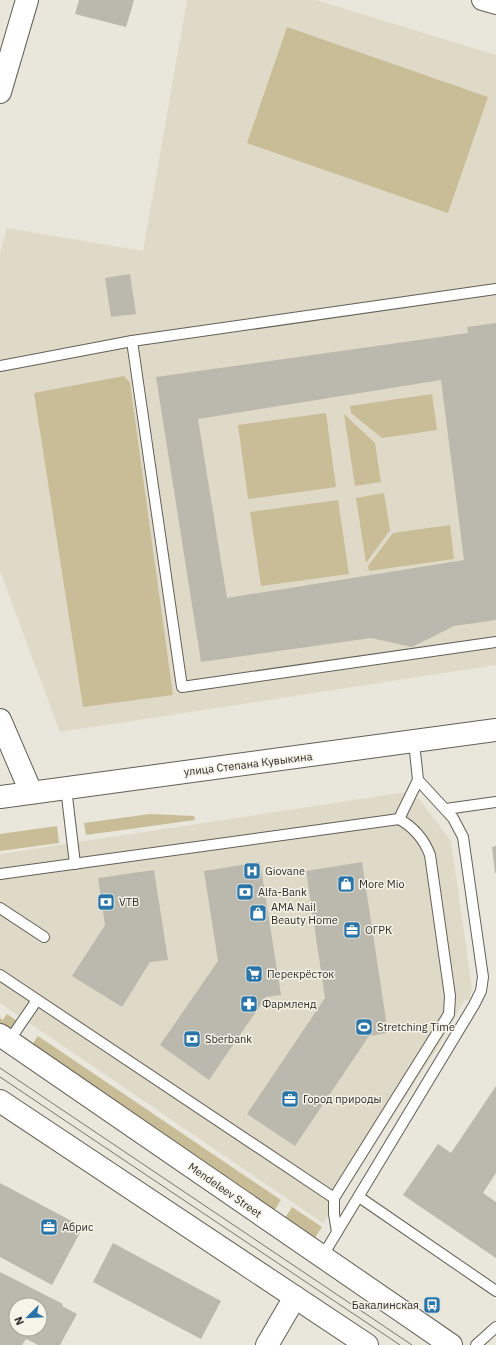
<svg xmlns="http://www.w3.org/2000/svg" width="496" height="1345" font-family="'IBM Plex Sans',sans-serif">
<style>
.built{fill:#dfdac8}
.green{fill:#c9bd97}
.building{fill:#bbb8ae;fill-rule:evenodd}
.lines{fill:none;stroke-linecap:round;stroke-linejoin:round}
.lane-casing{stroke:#625f56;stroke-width:12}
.street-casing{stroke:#625f56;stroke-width:22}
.secondary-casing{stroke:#625f56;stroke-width:24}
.lane{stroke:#fff;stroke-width:10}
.street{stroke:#fff;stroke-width:20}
.secondary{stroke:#fff;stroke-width:22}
.tram{stroke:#76746e;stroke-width:1}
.labels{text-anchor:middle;stroke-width:3;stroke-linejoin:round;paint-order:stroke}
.street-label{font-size:11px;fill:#2c2b27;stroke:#f6f3e8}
.poi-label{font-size:11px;fill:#2c2b27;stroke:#f6f3e8;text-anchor:start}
</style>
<rect width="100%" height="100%" fill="#e9e6db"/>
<g class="built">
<polygon points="187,0 316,0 496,55 496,665 60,732 0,571 0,253 7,228 143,251"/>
<polygon points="406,792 419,799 451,841 472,989 469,1001 465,999 436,1050 323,1223 0,1003 0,854"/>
</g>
<g class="green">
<polygon points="287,27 488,97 448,213 247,143"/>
<polygon points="124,376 130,383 173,695 83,707 34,393"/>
<polygon points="432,394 437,430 382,438 351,413 350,406"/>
<polygon points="326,413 336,487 248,499 238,425"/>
<polygon points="344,414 375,443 381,482 355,486"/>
<polygon points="384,493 390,530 366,563 356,498"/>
<polygon points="338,500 349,574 261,586 250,512"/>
<polygon points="450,525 454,559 369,571 368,566 393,533"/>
<polygon points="150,814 194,816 195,820 86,835 84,823"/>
<polygon points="57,826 59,843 0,851 0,834"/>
<polygon points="7,1014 17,1021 9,1033 0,1026 0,1018 3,1020"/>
<polygon points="38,1036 281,1200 274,1211 31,1046"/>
<polygon points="292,1207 322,1227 314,1239 285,1218"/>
</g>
<g class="building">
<polygon points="79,0 134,0 126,27 75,14"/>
<polygon points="130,274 136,314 111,317 105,278"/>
<path d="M496 323V620L454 626 412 647 371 638 201 662 156 377 468 333 467 327ZM441 380 464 560 227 598 198 419Z"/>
<polygon points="496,846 496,873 495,873 492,847"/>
<polygon points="260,862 281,995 266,997 209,1080 160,1045 218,961 204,871"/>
<polygon points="362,862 388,1033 369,1036 295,1146 247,1114 325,998 306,871"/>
<polygon points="154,870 168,960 150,962 122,1007 72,976 105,925 98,878"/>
<polygon points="496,1086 496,1173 483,1193 496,1202 496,1258 403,1195 438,1144 451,1153"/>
<polygon points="0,1183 83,1227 52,1285 0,1257"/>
<polygon points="113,1243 221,1301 201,1339 93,1282"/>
<path d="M0 1272 63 1304 62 1306 77 1314 60 1345H38L26 1339 22 1345H0ZM16 1305H40V1329H16Z"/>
</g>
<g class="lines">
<defs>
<g id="lane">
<polyline points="496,289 132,341 182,687 496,642"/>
<polyline points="0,366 132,341"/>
<polyline points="66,788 75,864"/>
<polyline points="446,809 496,802"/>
<polyline points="399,819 418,780"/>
<path d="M0 874 399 819C415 828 424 839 430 855L450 996 449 1014 334 1198V1214L337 1232"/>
<polyline points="0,908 44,937"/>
<polyline points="0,975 334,1198"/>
<polyline points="9,1041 37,1000"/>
<polyline points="359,1197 496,1291"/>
<polyline points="322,1257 474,1005 481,991 483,977 463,837 453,818 418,780 414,742"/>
<polyline points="476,1345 496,1327"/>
</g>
<polyline id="street" points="482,0 496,4"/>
<g id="secondary">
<polyline points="0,92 27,0"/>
<polyline points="0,720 31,792"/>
<polyline points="0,797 496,730"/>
<polyline points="0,1035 451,1345"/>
<polyline points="0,1101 367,1345"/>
<polyline points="267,1345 295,1297"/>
</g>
</defs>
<use href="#lane" class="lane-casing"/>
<use href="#street" class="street-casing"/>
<use href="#secondary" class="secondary-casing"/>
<use href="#lane" class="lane"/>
<use href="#street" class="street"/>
<use href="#secondary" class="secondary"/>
<g class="tram">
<polyline points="0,1068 412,1345"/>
<polyline points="0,1077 400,1345"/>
</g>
</g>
<defs>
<symbol id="hospital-square" viewBox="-11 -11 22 22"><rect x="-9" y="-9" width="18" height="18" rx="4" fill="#2a74a7" stroke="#f6f3e8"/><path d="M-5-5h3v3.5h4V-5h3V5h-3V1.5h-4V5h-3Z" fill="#fff"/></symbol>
<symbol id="shop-square" viewBox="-11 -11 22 22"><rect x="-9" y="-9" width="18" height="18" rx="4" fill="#2a74a7" stroke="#f6f3e8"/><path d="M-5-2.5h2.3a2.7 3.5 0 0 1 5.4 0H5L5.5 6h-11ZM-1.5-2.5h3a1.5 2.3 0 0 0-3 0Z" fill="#fff"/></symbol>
<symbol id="bank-square" viewBox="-11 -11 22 22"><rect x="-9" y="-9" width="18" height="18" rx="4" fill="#2a74a7" stroke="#f6f3e8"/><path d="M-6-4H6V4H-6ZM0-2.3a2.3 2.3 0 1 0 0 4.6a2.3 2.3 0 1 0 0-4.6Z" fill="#fff"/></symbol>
<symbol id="office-square" viewBox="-11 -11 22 22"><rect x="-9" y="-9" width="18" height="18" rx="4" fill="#2a74a7" stroke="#f6f3e8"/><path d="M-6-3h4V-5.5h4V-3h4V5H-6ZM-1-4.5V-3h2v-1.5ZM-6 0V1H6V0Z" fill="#fff"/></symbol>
<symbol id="supermarket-square" viewBox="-11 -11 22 22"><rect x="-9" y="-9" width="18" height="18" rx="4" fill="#2a74a7" stroke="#f6f3e8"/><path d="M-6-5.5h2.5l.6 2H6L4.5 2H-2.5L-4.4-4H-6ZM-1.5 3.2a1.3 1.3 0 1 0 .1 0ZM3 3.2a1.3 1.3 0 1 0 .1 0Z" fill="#fff"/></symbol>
<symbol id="pharmacy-square" viewBox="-11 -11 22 22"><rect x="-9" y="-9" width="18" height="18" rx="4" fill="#2a74a7" stroke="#f6f3e8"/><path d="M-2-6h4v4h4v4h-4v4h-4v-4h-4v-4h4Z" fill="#fff"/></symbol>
<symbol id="stadium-square" viewBox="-11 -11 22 22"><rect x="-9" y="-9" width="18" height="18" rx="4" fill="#2a74a7" stroke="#f6f3e8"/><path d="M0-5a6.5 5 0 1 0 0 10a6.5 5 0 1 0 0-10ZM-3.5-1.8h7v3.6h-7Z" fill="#fff"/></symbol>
<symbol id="bus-square" viewBox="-11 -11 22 22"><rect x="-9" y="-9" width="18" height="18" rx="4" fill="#2a74a7" stroke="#f6f3e8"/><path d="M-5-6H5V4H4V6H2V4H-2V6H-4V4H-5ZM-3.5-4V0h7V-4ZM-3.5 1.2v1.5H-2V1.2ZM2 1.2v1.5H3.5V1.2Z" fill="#fff"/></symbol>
</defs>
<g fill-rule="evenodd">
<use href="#hospital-square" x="242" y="861" width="20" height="20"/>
<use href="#shop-square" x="336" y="874" width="20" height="20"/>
<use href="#bank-square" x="235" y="882" width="20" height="20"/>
<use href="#bank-square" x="96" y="892" width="20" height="20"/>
<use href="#shop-square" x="248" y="903" width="20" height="20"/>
<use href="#office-square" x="342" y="920" width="20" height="20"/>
<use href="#supermarket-square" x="244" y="964" width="20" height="20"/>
<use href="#pharmacy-square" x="239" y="994" width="20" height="20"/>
<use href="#stadium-square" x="354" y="1017" width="20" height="20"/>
<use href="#bank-square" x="182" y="1029" width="20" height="20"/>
<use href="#office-square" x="280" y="1089" width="20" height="20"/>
<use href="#office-square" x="39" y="1217" width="20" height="20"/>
<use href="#bus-square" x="422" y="1295" width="20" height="20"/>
</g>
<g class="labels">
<g class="street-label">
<text transform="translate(248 764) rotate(-7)" y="4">улица Степана Кувыкина</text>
<text transform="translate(225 1190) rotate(35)" y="4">Mendeleev Street</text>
</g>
<g class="poi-label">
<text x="265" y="875">Giovane</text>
<text x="359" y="888">More Mio</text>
<text x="258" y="896">Alfa-Bank</text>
<text x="119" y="906">VTB</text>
<text x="271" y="911">AMA Nail<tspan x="271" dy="13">Beauty Home</tspan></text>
<text x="365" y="934">ОГРК</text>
<text x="267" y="978">Перекрёсток</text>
<text x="262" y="1008">Фармленд</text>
<text x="377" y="1031">Stretching Time</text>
<text x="205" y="1043">Sberbank</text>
<text x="303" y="1103">Город природы</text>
<text x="62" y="1231">Абрис</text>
<text x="419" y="1309" text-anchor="end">Бакалинская</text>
</g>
</g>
<g transform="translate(28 1317) rotate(246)"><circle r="19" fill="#f6f3e8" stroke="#a5a39b"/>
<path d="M0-3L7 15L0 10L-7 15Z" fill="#2a74a7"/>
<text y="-6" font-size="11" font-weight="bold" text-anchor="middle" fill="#2c2b27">N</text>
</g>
</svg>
